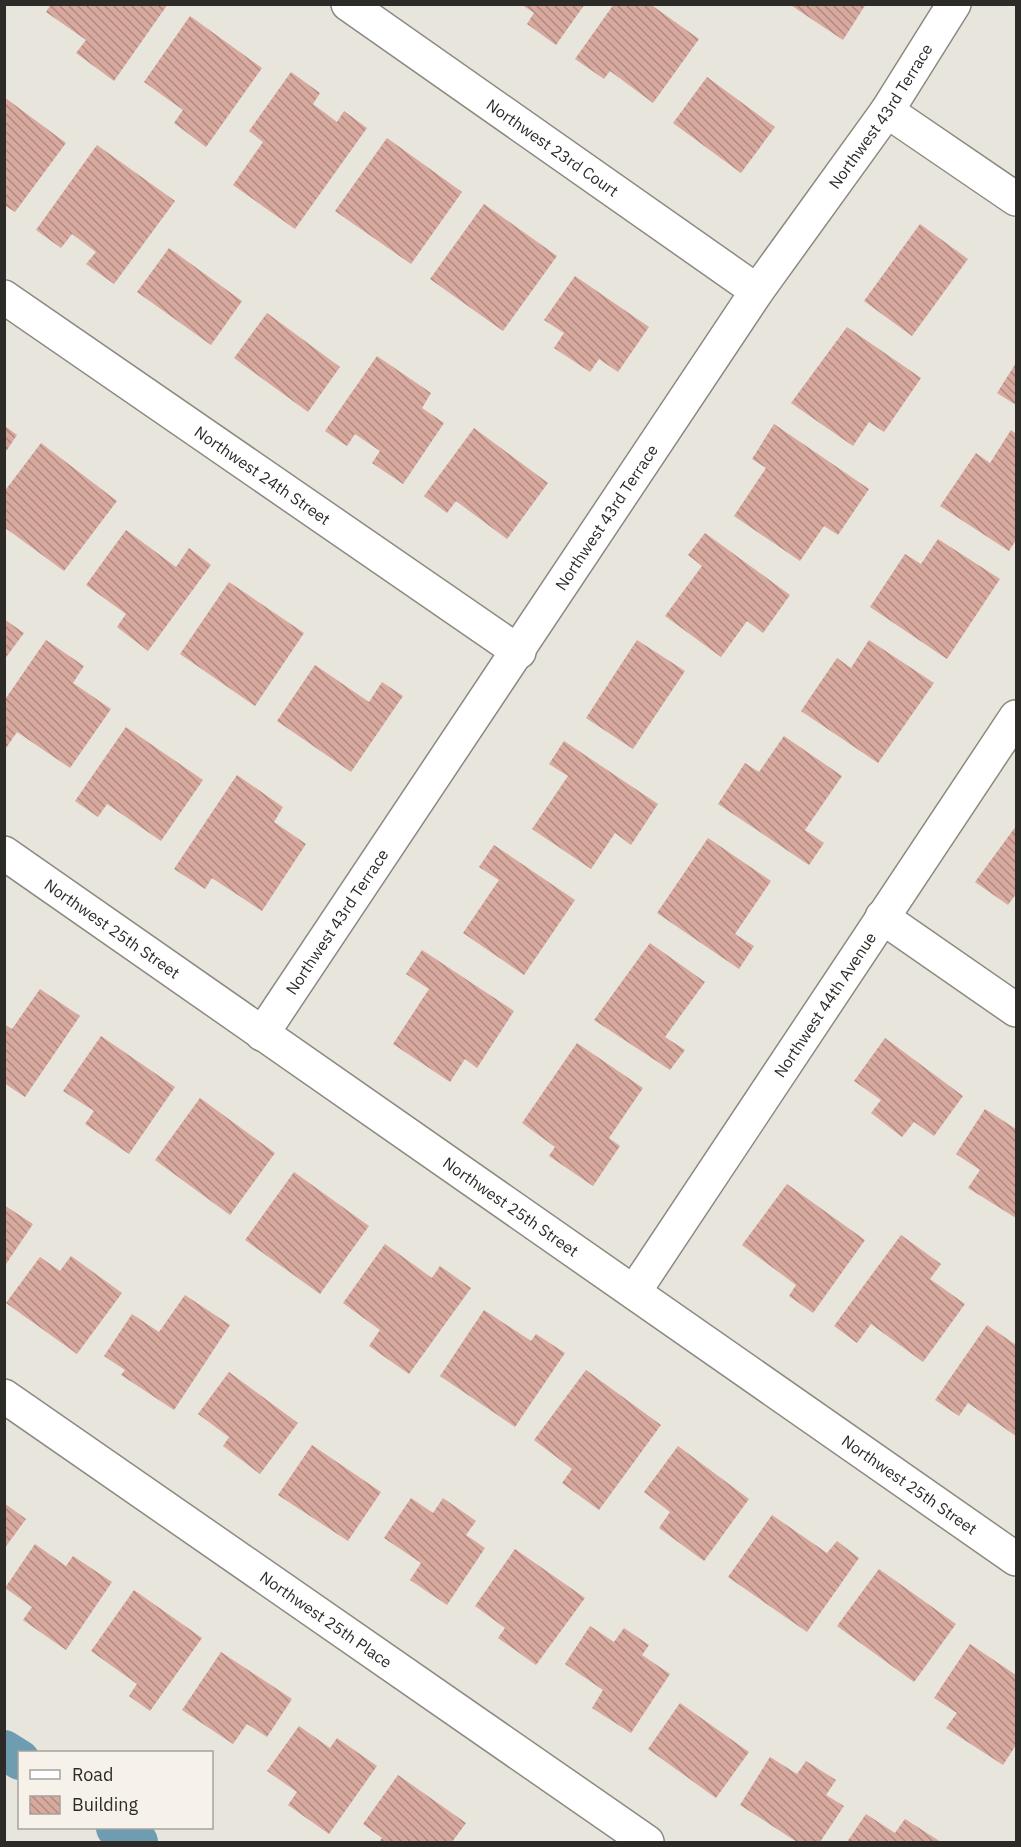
<svg xmlns="http://www.w3.org/2000/svg" width="1021" height="1847" font-family="'IBM Plex Sans',sans-serif">
<style>
.lines{fill:none;stroke-linecap:round;stroke-linejoin:round}
.canal{stroke:#6e9cb0;stroke-width:40}
.building{fill:url(#building-back-hatch)}
.minor-casing{stroke:#8c8981;stroke-width:36}
.minor{stroke:#fff;stroke-width:33}
.labels{text-anchor:middle;stroke-width:4.5;stroke-linejoin:round;paint-order:stroke}
.street-label{font-size:16px;fill:#2d2b28;stroke:#f6f2e9}
</style>
<defs>
<pattern id="building-back-hatch" width="6" height="6" patternUnits="userSpaceOnUse" patternTransform="scale(1.5)"><rect width="6" height="6" fill="#d8a99e"/><path d="M-1 5l2 2M0 0l6 6M5-1l2 2" fill="none" stroke="#b08a81"/></pattern>
</defs>
<rect width="100%" height="100%" fill="#e8e5dc"/>
<g class="lines">
<g class="canal">
<polyline points="4,1750 20,1760"/>
<polyline points="116,1828 138,1842"/>
</g>
</g>
<g class="building">
<polygon points="51,4 168,4 114,81 76,53 86,40 46,12"/>
<polygon points="521,4 585,4 556,45 527,24 534,13"/>
<polygon points="614,4 650,4 699,39 653,103 610,71 604,79 575,59"/>
<polygon points="789,4 866,4 843,40"/>
<polygon points="190,16 262,68 206,147 174,123 183,110 144,82"/>
<polygon points="291,72 320,93 313,104 337,122 344,111 367,128 295,229 233,185 263,142 249,131"/>
<polygon points="707,77 775,127 741,173 673,123"/>
<polygon points="4,97 66,143 15,212 4,205"/>
<polygon points="387,138 462,192 411,264 335,211"/>
<polygon points="97,145 175,201 114,284 86,264 96,252 72,234 61,248 36,230"/>
<polygon points="484,204 557,256 503,331 430,279"/>
<polygon points="920,224 968,259 912,336 864,301"/>
<polygon points="169,248 242,301 211,345 137,292"/>
<polygon points="575,276 649,327 618,372 599,359 590,372 554,348 564,333 544,320"/>
<polygon points="267,313 340,367 308,412 234,358"/>
<polygon points="847,327 921,378 884,432 869,422 853,446 791,403"/>
<polygon points="377,356 431,393 422,408 444,423 403,484 372,463 380,451 355,434 347,446 325,431"/>
<polygon points="1016,363 1016,405 997,393"/>
<polygon points="774,424 869,489 838,535 824,526 800,561 734,516 766,468 752,459"/>
<polygon points="5,426 17,435 5,453"/>
<polygon points="474,428 548,483 507,539 456,501 447,513 424,496"/>
<polygon points="1011,430 1016,434 1016,540 1009,551 940,506 976,453 990,463"/>
<polygon points="41,443 117,501 64,571 4,527 4,492"/>
<polygon points="126,530 176,567 189,548 211,565 148,651 117,627 126,614 86,585"/>
<polygon points="705,533 790,595 763,633 747,621 721,657 665,616 702,566 688,555"/>
<polygon points="938,539 1000,579 947,659 870,607 905,554 921,564"/>
<polygon points="229,582 304,633 255,706 180,654"/>
<polygon points="4,619 24,633 4,660"/>
<polygon points="46,640 84,666 73,683 111,709 70,768 17,732 4,751 4,701"/>
<polygon points="637,640 685,671 633,749 586,718"/>
<polygon points="869,640 934,683 878,763 801,711 837,658 851,668"/>
<polygon points="315,665 369,702 382,682 403,696 351,772 277,721"/>
<polygon points="126,727 203,780 161,841 107,804 98,817 75,801"/>
<polygon points="784,736 842,776 805,830 824,843 809,865 718,804 745,763 759,772"/>
<polygon points="564,741 658,804 631,845 615,833 591,869 532,829 568,776 549,764"/>
<polygon points="237,775 283,807 274,822 306,844 262,911 212,878 205,889 174,869"/>
<polygon points="1016,826 1016,894 1008,905 975,882"/>
<polygon points="708,838 771,881 735,934 754,946 739,969 657,913"/>
<polygon points="494,845 575,900 524,975 463,933 499,880 479,867"/>
<polygon points="650,943 705,982 665,1037 685,1050 670,1070 594,1020"/>
<polygon points="422,950 514,1011 477,1068 465,1059 450,1082 393,1044 429,989 406,974"/>
<polygon points="40,989 80,1016 25,1097 4,1083 4,1024 12,1029"/>
<polygon points="101,1036 175,1087 129,1154 85,1124 94,1111 63,1091"/>
<polygon points="885,1038 963,1096 934,1136 914,1122 902,1137 871,1113 881,1100 854,1081"/>
<polygon points="577,1043 643,1088 609,1138 620,1146 593,1186 549,1156 555,1147 522,1123"/>
<polygon points="200,1098 275,1153 230,1215 155,1160"/>
<polygon points="985,1109 1016,1129 1016,1218 968,1188 980,1170 956,1154"/>
<polygon points="294,1172 369,1226 320,1294 245,1240"/>
<polygon points="787,1184 865,1240 813,1313 789,1296 796,1285 742,1245"/>
<polygon points="4,1205 33,1224 4,1267"/>
<polygon points="901,1235 941,1264 930,1279 965,1304 923,1362 871,1324 857,1343 834,1326"/>
<polygon points="385,1244 432,1278 440,1266 471,1288 409,1374 369,1346 380,1330 343,1303"/>
<polygon points="71,1256 122,1293 77,1354 6,1303 40,1257 60,1271"/>
<polygon points="185,1295 230,1325 174,1410 121,1375 125,1370 104,1356 132,1314 159,1332"/>
<polygon points="484,1310 531,1341 536,1334 565,1353 515,1427 440,1376"/>
<polygon points="987,1325 1016,1345 1016,1436 968,1403 959,1416 935,1400"/>
<polygon points="586,1370 661,1425 599,1510 562,1483 572,1469 534,1440"/>
<polygon points="229,1372 298,1423 260,1474 223,1446 229,1437 198,1414"/>
<polygon points="312,1445 381,1492 348,1541 278,1495"/>
<polygon points="678,1446 749,1499 704,1561 659,1528 670,1512 644,1492"/>
<polygon points="411,1498 433,1513 443,1498 476,1521 466,1535 485,1548 447,1605 410,1580 421,1563 384,1538"/>
<polygon points="4,1503 26,1519 4,1549"/>
<polygon points="772,1515 827,1553 837,1541 859,1558 807,1632 728,1577"/>
<polygon points="35,1544 66,1566 73,1556 112,1582 66,1650 23,1620 32,1607 5,1588"/>
<polygon points="515,1549 585,1598 536,1665 498,1638 505,1628 475,1606"/>
<polygon points="879,1569 956,1624 914,1682 837,1626"/>
<polygon points="134,1590 202,1638 150,1711 129,1696 137,1684 91,1651"/>
<polygon points="590,1626 614,1642 624,1628 649,1645 642,1655 670,1674 631,1733 592,1708 603,1690 565,1664"/>
<polygon points="970,1644 1016,1675 1016,1745 1003,1765 946,1728 957,1713 934,1698"/>
<polygon points="221,1652 292,1699 267,1737 247,1724 233,1744 182,1710"/>
<polygon points="680,1703 749,1752 716,1798 648,1749"/>
<polygon points="299,1726 330,1748 337,1738 377,1766 329,1834 288,1805 297,1792 267,1771"/>
<polygon points="770,1757 797,1774 806,1761 836,1780 826,1795 844,1806 820,1842 797,1842 740,1805"/>
<polygon points="398,1775 466,1823 452,1842 379,1842 382,1838 363,1824"/>
<polygon points="866,1814 895,1833 905,1819 941,1842 847,1842"/>
</g>
<g class="lines">
<defs>
<g id="minor">
<path id="s1" d="M348 4 757 291"/>
<polyline points="887,111 1016,199"/>
<path id="s2" d="M4 297 519 652"/>
<path id="s3" d="M4 853 1016 1559"/>
<polyline points="882,917 1016,1010"/>
<path id="s4" d="M262 1034 757 291 887 111 954 4"/>
<path id="s5" d="M634 1292 1016 717"/>
<path id="s6" d="M4 1396 647 1842"/>
</g>
</defs>
<use href="#minor" class="minor-casing"/>
<use href="#minor" class="minor"/>
</g>
<g class="labels">
<g class="street-label">
<text dy="6" stroke="none"><textPath href="#s4" startOffset="1107">Northwest 43rd Terrace</textPath></text>
<text dy="6" stroke="none"><textPath href="#s1" startOffset="250">Northwest 23rd Court</textPath></text>
<text dy="6" stroke="none"><textPath href="#s2" startOffset="314">Northwest 24th Street</textPath></text>
<text dy="6" stroke="none"><textPath href="#s4" startOffset="621">Northwest 43rd Terrace</textPath></text>
<text dy="6" stroke="none"><textPath href="#s4" startOffset="135">Northwest 43rd Terrace</textPath></text>
<text dy="6" stroke="none"><textPath href="#s3" startOffset="132">Northwest 25th Street</textPath></text>
<text dy="6" stroke="none"><textPath href="#s5" startOffset="345">Northwest 44th Avenue</textPath></text>
<text dy="6" stroke="none"><textPath href="#s3" startOffset="618">Northwest 25th Street</textPath></text>
<text dy="6" stroke="none"><textPath href="#s3" startOffset="1104">Northwest 25th Street</textPath></text>
<text dy="6" stroke="none"><textPath href="#s6" startOffset="392">Northwest 25th Place</textPath></text>
</g>
</g>
<rect width="1021" height="1847" fill="none" stroke="#2d2b28" stroke-width="12"/>
<rect x="18" y="1751" width="195" height="78" fill="#f6f2e9" stroke="#a6a29c" stroke-width="1.5"/>
<rect x="30" y="1770" width="30" height="9" fill="#ffffff" stroke="#a6a29c" stroke-width="1.5"/>
<text x="72" y="1781" font-size="18" fill="#2d2b28">Road</text>
<rect x="30" y="1796" width="30" height="18" fill="url(#building-back-hatch)" stroke="#a6a29c" stroke-width="1.5"/>
<text x="72" y="1811" font-size="18" fill="#2d2b28">Building</text>
</svg>
